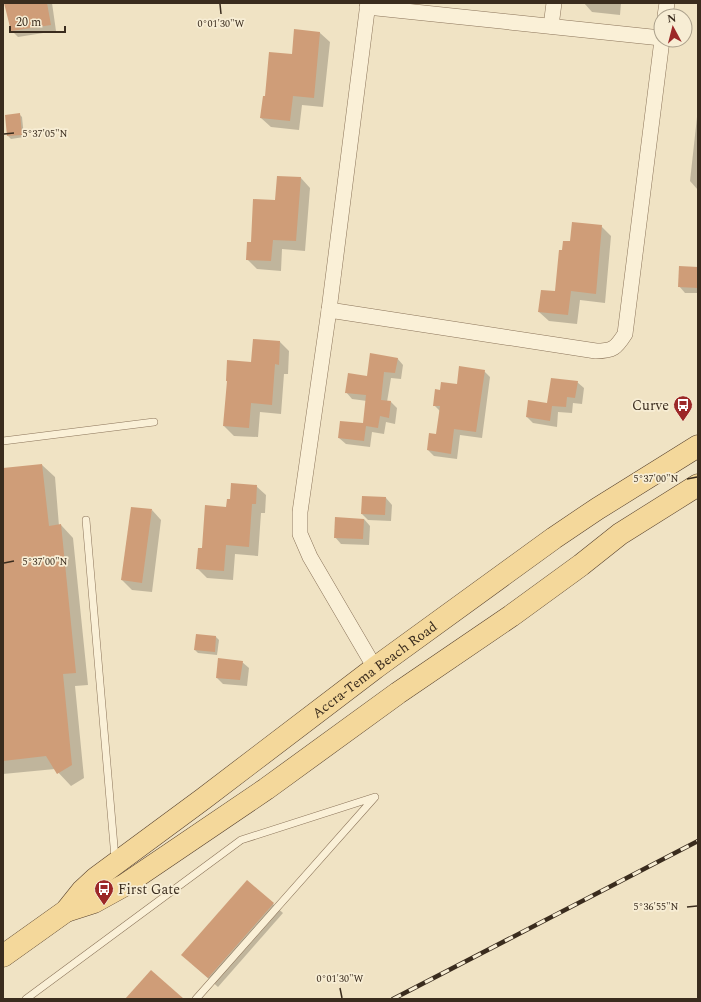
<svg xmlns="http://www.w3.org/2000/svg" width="701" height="1002" font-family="Spectral,serif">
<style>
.shadow{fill:#0003}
.building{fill:#cf9d78}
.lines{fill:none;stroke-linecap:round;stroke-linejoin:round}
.lane-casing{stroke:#8b745a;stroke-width:8}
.street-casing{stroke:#8b745a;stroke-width:16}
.primary-casing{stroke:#58422e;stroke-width:23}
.lane{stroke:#faf0d7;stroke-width:7}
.street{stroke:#faf0d7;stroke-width:15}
.primary{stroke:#f4d89b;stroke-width:22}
.rail-casing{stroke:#3a2c1e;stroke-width:4.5}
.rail{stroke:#f7edd4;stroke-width:3;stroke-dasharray:9;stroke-linecap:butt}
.ticks{fill:none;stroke:#3a2c1e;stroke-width:1.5}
.labels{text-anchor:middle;stroke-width:3.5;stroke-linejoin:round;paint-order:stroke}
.poi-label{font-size:14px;fill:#3a2c1e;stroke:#f7edd4;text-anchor:end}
.street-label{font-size:14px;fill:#3a2c1e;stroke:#f7edd4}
.ticks-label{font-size:10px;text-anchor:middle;fill:#3a2c1e;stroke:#f7edd4;stroke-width:3.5;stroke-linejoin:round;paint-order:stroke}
</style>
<rect width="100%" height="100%" fill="#f0e3c4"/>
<g class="shadow">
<polygon points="5,3 52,3 56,31 18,37 12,31"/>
<polygon points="584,3 621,3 620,15 592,12"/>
<polygon points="295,30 320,33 330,42 323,107 302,105 299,130 271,127 261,118 266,97 293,55"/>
<polygon points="19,114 22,117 24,137 11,139 8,136"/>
<polygon points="697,117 698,117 698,190 690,181"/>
<polygon points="301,178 310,188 305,251 282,249 281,271 257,269 247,259 252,243 276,201"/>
<polygon points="601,226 611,236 605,303 580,300 577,324 549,321 539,312 556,293 563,252 571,243"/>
<polygon points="698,268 698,293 685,293 679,286"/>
<polygon points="280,342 289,351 288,374 284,374 281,414 260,412 258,437 234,436 224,426 228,382 227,381"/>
<polygon points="397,358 403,365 401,379 391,378 387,402 391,402 397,408 395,424 386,422 384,434 372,432 370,447 346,444 339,438 364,425 367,401 352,399 346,392"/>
<polygon points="484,371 490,377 482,438 460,435 457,459 434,456 428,450 437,435 440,411 434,405 441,391 458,386"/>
<polygon points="577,382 584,388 582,404 573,403 572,413 558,412 557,427 533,423 527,417 548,404"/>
<polygon points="42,465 55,477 59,526 61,525 73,538 88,685 75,686 84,778 71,786 55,769 3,774 3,469"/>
<polygon points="256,486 266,495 265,513 261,513 258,556 235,554 233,580 207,578 197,568 203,549 227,508"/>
<polygon points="386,498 392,505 391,521 368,520 362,514"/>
<polygon points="152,510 161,520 152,592 132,590 122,580"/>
<polygon points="364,519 370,526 369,545 341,544 335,537"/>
<polygon points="216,637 219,640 217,655 198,653 195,650"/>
<polygon points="242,662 249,668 247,686 223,684 217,678"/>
<polygon points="247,881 283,913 218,987 192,964"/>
</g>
<g class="building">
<polygon points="4,3 47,3 51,25 11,31"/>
<polygon points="294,29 320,32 314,98 293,96 290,121 260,118 263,96 265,96 269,52 292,54"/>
<polygon points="20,113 22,135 7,136 5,115"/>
<polygon points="277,176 301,177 296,241 273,240 271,261 246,260 247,242 251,242 253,199 275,200"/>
<polygon points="572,222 602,225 596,294 571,291 568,315 538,312 541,290 555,291 559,250 562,250 563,241 570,241"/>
<polygon points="679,266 698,267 698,288 678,287"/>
<polygon points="253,339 280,341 279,365 275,364 272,405 251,403 249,428 223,426 227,381 226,381 227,360 251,362"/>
<polygon points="370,353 398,358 395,373 384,372 381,400 391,401 389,418 380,416 378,428 366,426 364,441 338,438 340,421 363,423 366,395 345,393 348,373 367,376"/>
<polygon points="459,366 485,370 476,432 454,429 451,454 427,450 429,433 436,434 440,406 433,406 435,389 440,390 441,382 457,384"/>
<polygon points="551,378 578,381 575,398 567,397 566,407 552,406 550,421 526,417 528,400 547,403"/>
<polygon points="42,464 49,526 61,524 76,673 63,674 72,765 57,774 46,756 3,761 3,468"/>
<polygon points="231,483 257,485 256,504 252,504 249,547 226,545 224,571 196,569 198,548 202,548 205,505 226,507 227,499 230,499"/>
<polygon points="362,496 386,497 385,515 361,514"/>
<polygon points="131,507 152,509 142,583 121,580"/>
<polygon points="335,517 364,519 363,539 334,538"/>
<polygon points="196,634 216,636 215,652 194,650"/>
<polygon points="218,658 243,661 240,680 216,678"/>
<polygon points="247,880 274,903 208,978 181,955"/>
<polygon points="151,970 184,999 125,999"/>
</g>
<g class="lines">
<defs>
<g id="lane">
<polyline points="3,441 154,422"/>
<polyline points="86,520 115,858"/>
<polyline points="26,999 241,840 375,797 196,999"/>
</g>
<g id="street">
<polyline points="368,3 329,310 300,512 300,534 310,557 375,668"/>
<polyline points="367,7 661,38"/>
<polyline points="665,16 667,3"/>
<polyline points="551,26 554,3"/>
<path d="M329 310 596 351C613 351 616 348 625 334L662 40"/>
</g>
<g id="primary">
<polyline points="66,911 94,902 123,886 266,789 398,693 511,616 581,565 620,534 698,485"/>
<path id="s1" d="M3 956 66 911 82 891 96 878 203 799 375 668 554 538 597 509 698 446"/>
</g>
</defs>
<use href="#lane" class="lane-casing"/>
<use href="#street" class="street-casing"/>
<use href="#primary" class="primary-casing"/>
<use href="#lane" class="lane"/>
<use href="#street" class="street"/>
<use href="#primary" class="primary"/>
<defs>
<polyline id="rail" points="393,999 698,841"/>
</defs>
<use href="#rail" class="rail-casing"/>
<use href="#rail" class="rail"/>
</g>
<path class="ticks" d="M220 4 221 14M4 134 14 133M687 479 697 477M4 563 14 561M687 907 697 906M340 988 342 998"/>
<defs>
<symbol id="bus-pin" viewBox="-11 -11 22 30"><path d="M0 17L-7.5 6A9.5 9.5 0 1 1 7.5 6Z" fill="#9c2828" stroke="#f7edd4"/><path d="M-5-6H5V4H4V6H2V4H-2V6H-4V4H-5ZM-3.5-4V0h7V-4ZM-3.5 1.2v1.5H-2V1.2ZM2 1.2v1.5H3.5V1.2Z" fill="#fff"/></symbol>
</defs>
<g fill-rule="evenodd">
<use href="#bus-pin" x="672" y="394" width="22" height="30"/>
<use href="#bus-pin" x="93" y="878" width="22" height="30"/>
</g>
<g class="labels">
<g class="poi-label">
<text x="669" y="410">Curve</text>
<text x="118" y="894" text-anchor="start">First Gate</text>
</g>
<g class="street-label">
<text dy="5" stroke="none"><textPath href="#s1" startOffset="470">Accra-Tema Beach Road</textPath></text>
</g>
</g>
<g class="ticks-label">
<text x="221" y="27">0°01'30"W</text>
<text x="45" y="137">5°37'05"N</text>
<text x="656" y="482">5°37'00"N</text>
<text x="45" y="565">5°37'00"N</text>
<text x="656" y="910">5°36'55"N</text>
<text x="340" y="982">0°01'30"W</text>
</g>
<rect width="701" height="1002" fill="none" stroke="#3a2c1e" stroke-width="8"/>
<g transform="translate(673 28) rotate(353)"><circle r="19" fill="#f7edd4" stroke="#aba08b"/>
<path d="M0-3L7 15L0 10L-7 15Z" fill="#9c2828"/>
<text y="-6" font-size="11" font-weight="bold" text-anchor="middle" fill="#3a2c1e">N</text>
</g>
<path d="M10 26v6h55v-6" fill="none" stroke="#3a2c1e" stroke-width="2"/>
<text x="16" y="26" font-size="12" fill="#3a2c1e" stroke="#f7edd4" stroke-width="3" paint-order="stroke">20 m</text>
</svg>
